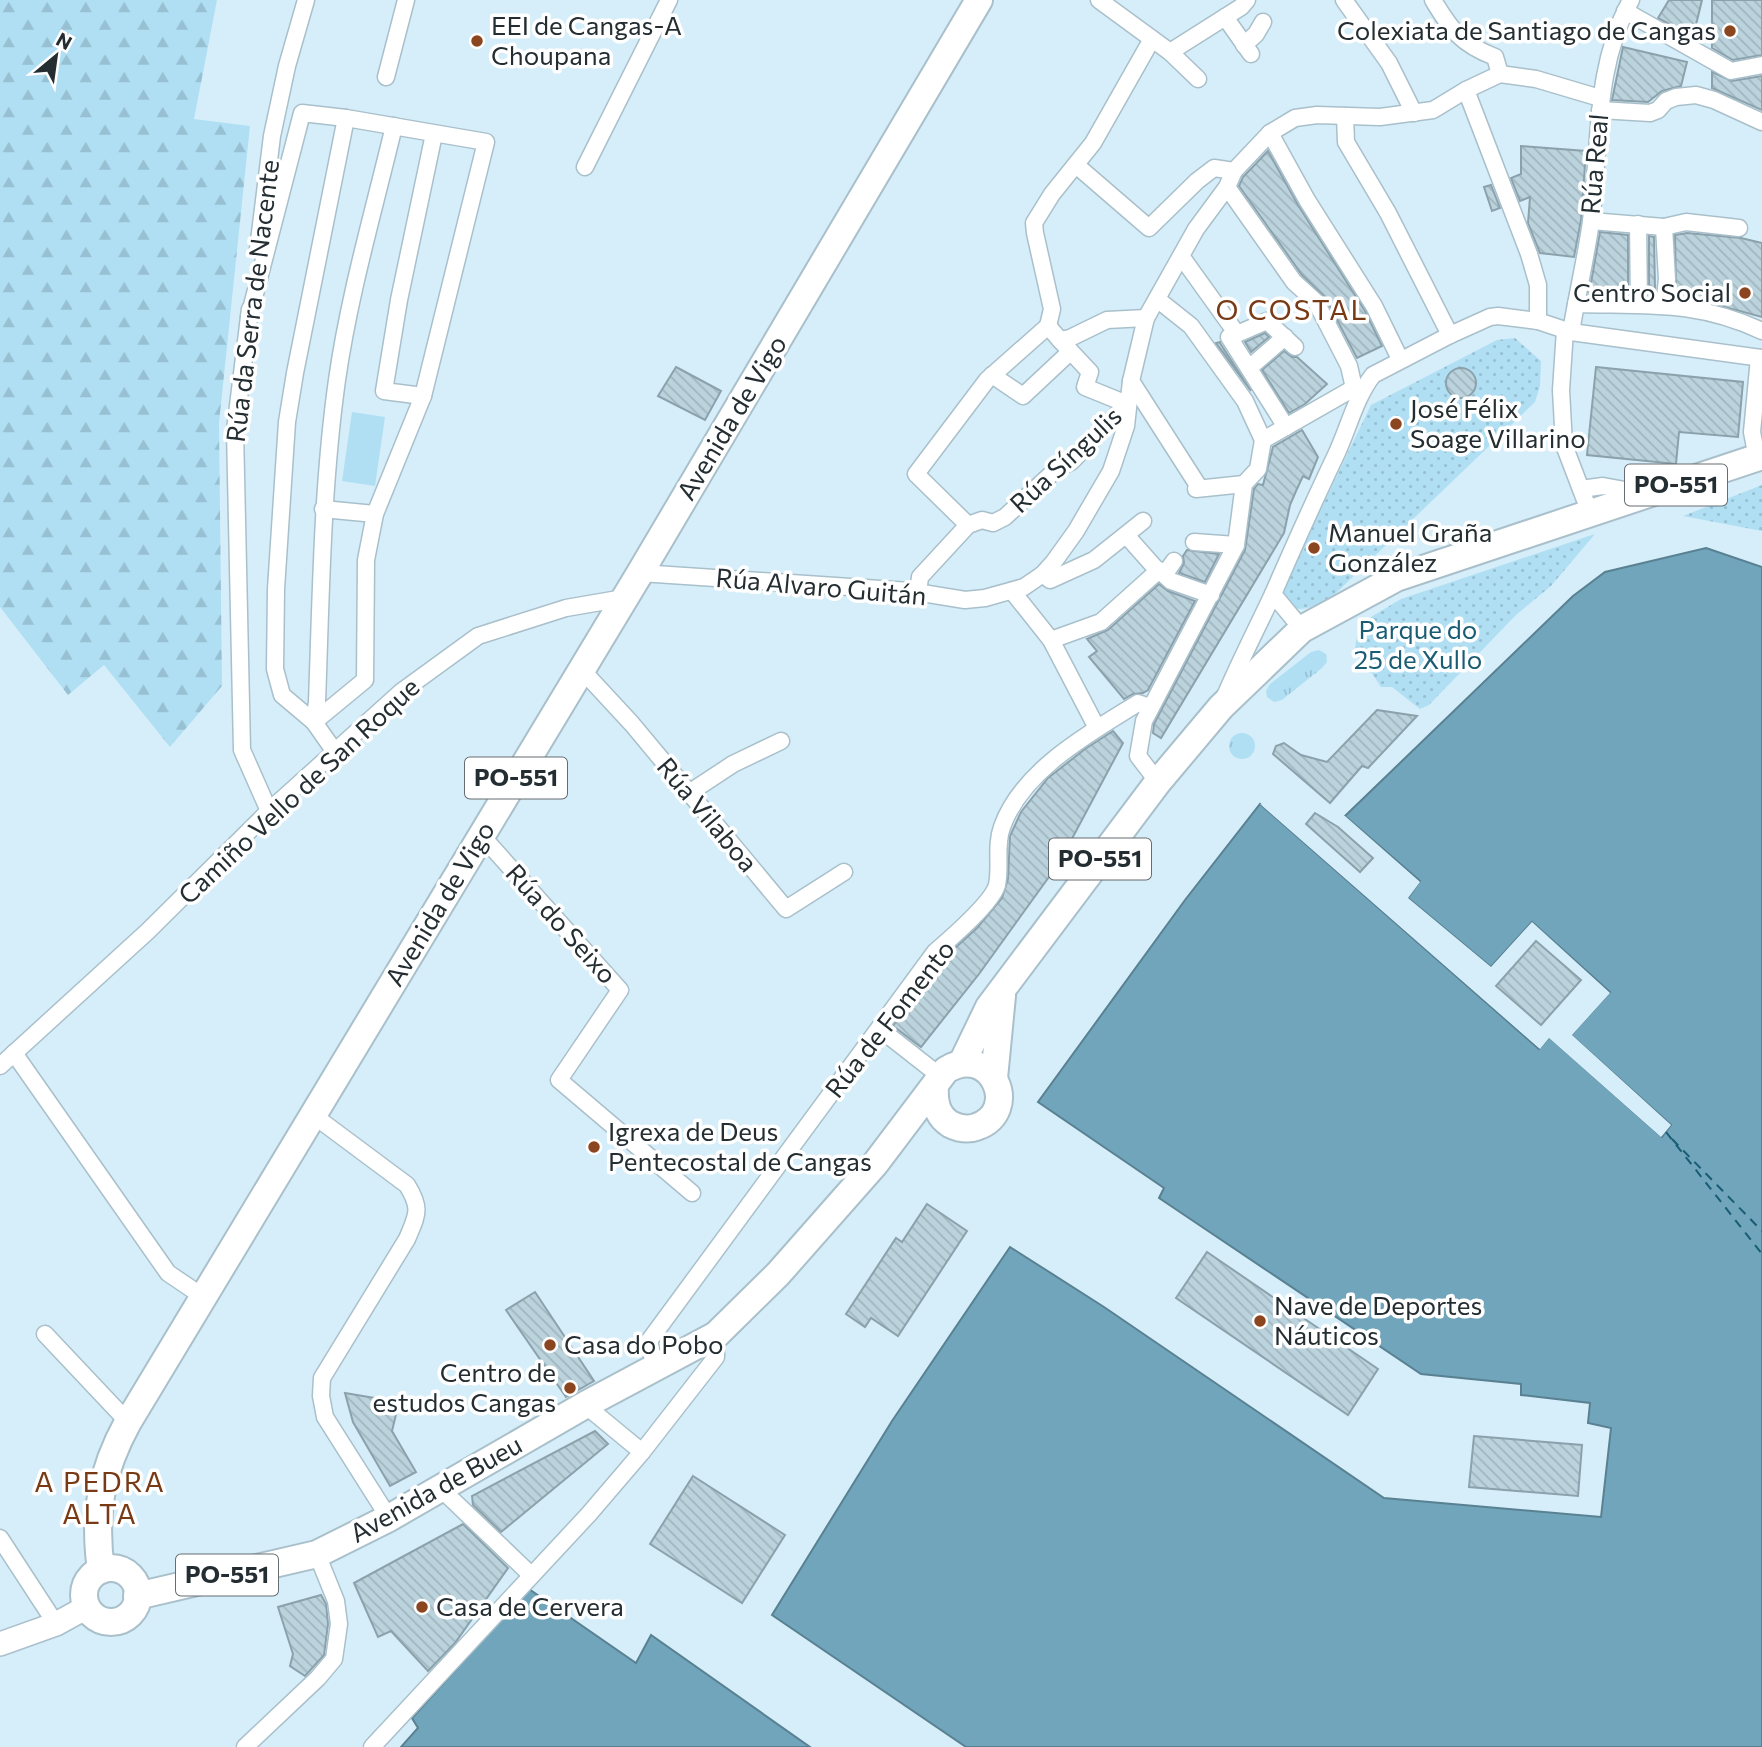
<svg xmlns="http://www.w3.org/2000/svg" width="1762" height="1747" font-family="Commissioner,sans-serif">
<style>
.grass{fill:url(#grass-tufts)}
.forest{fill:url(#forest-firs)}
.park{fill:url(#park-dots)}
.pitch{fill:#b0dff4}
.water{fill:#70a5bb;stroke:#598192;stroke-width:2}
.pier{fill:#d6eef9}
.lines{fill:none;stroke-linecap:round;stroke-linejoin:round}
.ferry{stroke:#195d75;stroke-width:2;stroke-dasharray:9 7;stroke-linecap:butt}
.building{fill:url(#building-back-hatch);stroke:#8ba2ac;stroke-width:2}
.street-casing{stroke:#a9c0cb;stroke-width:19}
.secondary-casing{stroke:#a9c0cb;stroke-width:26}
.primary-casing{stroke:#a9c0cb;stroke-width:30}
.street{stroke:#fff;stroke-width:16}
.secondary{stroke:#fff;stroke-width:23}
.primary{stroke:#fff;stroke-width:26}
.poi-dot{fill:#8b451f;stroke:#fff;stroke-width:2.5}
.labels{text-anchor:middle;stroke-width:7;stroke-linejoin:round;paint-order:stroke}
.shield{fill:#fff;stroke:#666d70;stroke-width:2}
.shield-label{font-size:24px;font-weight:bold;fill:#242e32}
.poi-label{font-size:26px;fill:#242e32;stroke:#fff;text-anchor:start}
.street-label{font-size:26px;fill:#242e32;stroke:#fff}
.park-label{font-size:26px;fill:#195c74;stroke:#fff}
.neighbourhood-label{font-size:28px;letter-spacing:2px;fill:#783915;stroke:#fff}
</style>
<defs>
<pattern id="grass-tufts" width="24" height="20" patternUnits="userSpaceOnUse" patternTransform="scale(1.75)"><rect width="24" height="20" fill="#b0dff4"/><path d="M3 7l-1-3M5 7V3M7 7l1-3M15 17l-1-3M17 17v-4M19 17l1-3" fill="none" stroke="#97c0d2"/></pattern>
<pattern id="forest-firs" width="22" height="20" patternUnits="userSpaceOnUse" patternTransform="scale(1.75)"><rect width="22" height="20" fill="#b0dff4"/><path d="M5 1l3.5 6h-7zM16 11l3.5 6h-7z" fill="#97c0d2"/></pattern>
<pattern id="park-dots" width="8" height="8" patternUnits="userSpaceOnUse" patternTransform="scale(1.75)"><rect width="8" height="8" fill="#b0dff4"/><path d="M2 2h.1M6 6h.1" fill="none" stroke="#97c0d2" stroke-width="1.8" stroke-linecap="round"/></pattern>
<pattern id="building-back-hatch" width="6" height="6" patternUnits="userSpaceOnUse" patternTransform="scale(1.75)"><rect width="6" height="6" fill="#bbd3dd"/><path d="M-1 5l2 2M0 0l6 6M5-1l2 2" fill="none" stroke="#a1b5be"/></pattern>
</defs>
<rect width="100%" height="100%" fill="#d6eef9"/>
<g class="grass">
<polygon points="1319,650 1326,654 1327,662 1322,668 1282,700 1274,702 1267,697 1266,691 1270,684 1311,652"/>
<circle cx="1242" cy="746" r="13"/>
</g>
<polygon class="forest" points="0,0 217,0 194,119 250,126 219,423 222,686 170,747 104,665 68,695 0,607"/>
<g class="park">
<path d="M1515 338 1541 361 1540 386 1535 402 1335 594C1322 601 1304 615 1291 606 1283 600 1282 594 1284 585L1371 405 1497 340Z"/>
<polygon points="1762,485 1762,531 1683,516"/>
<polygon points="1595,534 1551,586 1516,615 1429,705 1420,709 1392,687 1381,687 1355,648 1358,630 1366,620 1401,599"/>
</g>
<polygon class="pitch" points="352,412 385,417 375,486 342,481"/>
<g class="water">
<polygon points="1706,548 1762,567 1762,1747 966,1747 772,1615 892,1421 1010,1247 1104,1307 1384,1498 1601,1517 1611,1428 1588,1423 1590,1403 1521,1395 1521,1384 1421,1374 1159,1198 1164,1188 1038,1102 1185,900 1260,804 1539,1049 1549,1037 1662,1137 1671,1125 1571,1035 1610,992 1532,922 1491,967 1408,898 1420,881 1345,816 1573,596 1605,572"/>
<polygon points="529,1589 636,1663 651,1635 810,1747 401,1747 418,1728 412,1718"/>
</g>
<polygon class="pier" points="1260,804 1266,805 1539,1044 1547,1035 1551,1035 1661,1132 1666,1126 1568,1036 1569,1033 1605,993 1532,927 1494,970 1489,970 1405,901 1405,897 1416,882 1342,815 1345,816 1420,882 1408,898 1491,967 1532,922 1610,993 1572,1035 1671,1125 1661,1137 1549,1038 1540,1049"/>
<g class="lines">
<g class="ferry">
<polyline points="1666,1132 1762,1254"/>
<polyline points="1672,1139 1762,1231"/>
</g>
</g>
<g class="building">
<polygon points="1669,0 1702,0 1693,37 1658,18"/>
<polygon points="1712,0 1762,0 1762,55 1733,60 1712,48"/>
<polygon points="1623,47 1687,62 1681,86 1662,91 1648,102 1612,100"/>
<polygon points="1712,72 1732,81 1762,76 1762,110 1712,88"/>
<polygon points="1521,146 1586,151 1581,220 1574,257 1540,253 1528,223 1530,197 1520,201 1511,178 1521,174"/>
<polygon points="1268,151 1298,205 1365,311 1382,346 1357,358 1325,297 1302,275 1239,186 1243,177"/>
<polygon points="1491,185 1500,208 1492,211 1484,187"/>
<polygon points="1600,232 1628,235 1628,288 1617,287 1617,293 1589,294"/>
<polygon points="1687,233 1741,238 1762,243 1762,317 1688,297 1688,294 1676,291 1675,235"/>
<polygon points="1649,236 1654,237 1655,289 1649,289"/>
<polygon points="1265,333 1269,337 1251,352 1245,342"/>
<polygon points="1220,342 1220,343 1251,391 1216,343"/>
<polygon points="1284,351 1292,357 1297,357 1327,384 1305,404 1289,413 1262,370"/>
<polygon points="676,367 721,391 705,420 658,396"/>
<polygon points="1596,367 1743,382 1738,437 1679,432 1676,464 1587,455"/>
<circle cx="1461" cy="383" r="15"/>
<polygon points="1302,430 1318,457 1309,479 1303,476 1296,491 1290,505 1284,533 1161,738 1153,733 1154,724 1245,550 1254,489 1258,484 1263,485 1273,447"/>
<polygon points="1187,550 1219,554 1205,582 1179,573 1184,563 1183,556"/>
<polygon points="1159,584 1168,591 1195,601 1148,690 1143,693 1133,694 1124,699 1089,657 1097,651 1087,639 1108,630"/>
<polygon points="1377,710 1417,716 1368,768 1362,766 1330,803 1273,754 1276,746 1284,743 1301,755 1327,762"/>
<polygon points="1113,731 1123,743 1059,863 979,974 921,1047 893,1026 943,959 977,928 1002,898 1008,879 1010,836 1021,812 1048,778 1085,749"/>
<polygon points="1315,813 1338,827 1373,858 1360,872 1306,824"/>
<polygon points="1536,941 1581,980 1541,1025 1496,986"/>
<polygon points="927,1204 967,1231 898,1336 871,1318 865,1327 846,1314 896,1238 902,1242"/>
<polygon points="1207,1252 1378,1369 1348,1415 1176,1298"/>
<polygon points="535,1292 594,1381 566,1397 506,1310"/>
<polygon points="345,1393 399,1402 392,1431 416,1472 390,1486 353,1422"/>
<polygon points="595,1431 608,1444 501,1532 473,1505 472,1496"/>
<polygon points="1474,1436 1582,1445 1578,1496 1469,1487"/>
<polygon points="693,1476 785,1535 742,1603 650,1544"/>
<polygon points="463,1524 508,1568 455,1643 428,1671 391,1631 378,1637 354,1583"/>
<polygon points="321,1595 326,1604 328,1624 324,1655 305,1676 290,1666 293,1654 278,1607"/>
</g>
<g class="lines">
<defs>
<g id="street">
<polyline points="1099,0 1170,52 1198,79"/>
<polyline points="1344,0 1389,63 1414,113"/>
<path d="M1433 0C1451 30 1461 44 1495 57L1500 74"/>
<polyline points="1625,11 1731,71 1762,65"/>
<polyline points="1225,17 1251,54"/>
<polyline points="1244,45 1256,34 1263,22"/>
<polyline points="1170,52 1241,7 1247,0"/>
<polyline points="386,77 406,0"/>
<polyline points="1466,90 1529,254 1538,285 1538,321"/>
<polyline points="1600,110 1650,113 1658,110 1666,101 1676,97 1696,95 1714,100 1762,122"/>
<polyline points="1345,116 1346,142 1388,213 1450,335"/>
<polyline points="1270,133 1307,200 1374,306 1400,359"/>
<polyline points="1076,165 1149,228 1197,181 1214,168 1234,171"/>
<polyline points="585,167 669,0"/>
<polyline points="1227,187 1294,282 1316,302 1349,366 1354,388 1359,397"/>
<polyline points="1591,221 1664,227 1686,222 1739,228"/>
<polyline points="1638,224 1639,304"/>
<polyline points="258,249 272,136 287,66 306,0"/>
<polyline points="1181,256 1237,334 1229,337 1286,427"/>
<polyline points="1157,299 1191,326 1245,401 1263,440"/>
<path d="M1576 304C1646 306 1696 300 1762 331"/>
<polyline points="1664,306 1667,279 1664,227"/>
<polyline points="250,309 235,430 242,750 269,811"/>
<polyline points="249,317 302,113 346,118 486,142 423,396 384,391 399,300 434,134"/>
<polyline points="1048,326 1052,309 1035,233 1034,223 1052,194 1093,143 1152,39"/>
<polyline points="1565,330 1561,390 1564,445 1590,513"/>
<path d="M1571 332C1577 295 1586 258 1591 221 1601 145 1593 69 1631 0"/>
<polyline points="1237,334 1267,321 1295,347"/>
<polyline points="1060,340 1090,372 1085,387 1127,404"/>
<polyline points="1249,368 1285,337"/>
<polyline points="992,375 1023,396 1070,352"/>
<polyline points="1131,381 1199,487"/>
<polyline points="1263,440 1354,388"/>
<polyline points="1757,458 1752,432 1759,358"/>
<polyline points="1196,489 1244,484"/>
<polyline points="1581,489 1603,486 1641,493"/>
<polyline points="323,509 375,514"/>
<polyline points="968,525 916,474 987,380 1048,326 1060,340 1070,338 1107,320 1146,318"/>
<polyline points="1126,535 1158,571"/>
<polyline points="1194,542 1236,545"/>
<polyline points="1159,570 1171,581 1211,595"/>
<polyline points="640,573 910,591 965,600 985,598 1024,587 1043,574 1053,563 1076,531 1111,471 1126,426 1131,381 1146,318 1196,229 1227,187 1234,171 1270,133 1295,118 1317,115 1380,117 1433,110 1466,90 1500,74 1536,79 1600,98"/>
<polyline points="1043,574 1050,580 1094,560 1143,521"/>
<polyline points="1012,591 1051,640 1097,728"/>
<polyline points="918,593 920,577 968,525 982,520 993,523 1005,517 1060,466 1071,462 1127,404"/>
<polyline points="1273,594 1302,629"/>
<polyline points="1051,640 1101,622 1158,571 1167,571 1174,561"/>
<polyline points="582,670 632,724 786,909 844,872"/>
<path d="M1225 696C1240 661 1257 628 1273 594 1293 548 1313 503 1335 457 1348 430 1355 398 1373 375L1450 335 1490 317 1498 316 1538 321 1571 332 1762 358"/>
<path d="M314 722 317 702C321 594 322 487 337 380 349 295 374 210 394 126"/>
<polyline points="314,722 365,680 366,560 375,514 423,396"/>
<polyline points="335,752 314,722 282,695 275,669 276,589 287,422 295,373 346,118"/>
<polyline points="1158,782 1138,756 1144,721 1236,545 1244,484 1258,469 1263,440"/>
<polyline points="689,793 733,764 781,741"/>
<polyline points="481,835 620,990 559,1080 692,1193"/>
<polyline points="880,1029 940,1076"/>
<polyline points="14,1053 168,1273 202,1296"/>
<polyline points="0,1066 148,931 269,811 401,692 478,636 566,608 624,598"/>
<path d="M313 1115 407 1185C422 1209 417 1215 407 1239L322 1378 321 1396 325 1417 389 1518"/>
<polyline points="45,1334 128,1422"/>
<path d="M655 1369 649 1341 935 952C950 939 992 903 997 885 1001 866 995 846 1002 827 1022 770 1090 733 1138 703L1150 707"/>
<polyline points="585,1405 642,1452"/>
<polyline points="440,1488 530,1574"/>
<polyline points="0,1538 56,1624"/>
<polyline points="245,1747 318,1678 334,1659 339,1624 336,1601 317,1554"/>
<polyline points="372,1747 589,1514 642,1452 716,1357 716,1335"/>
</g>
<polyline id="secondary" points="0,1644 56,1624 87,1607"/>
<g id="primary">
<polyline points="962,1063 989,1007 1158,782 1221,707 1302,629 1396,578 1762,456"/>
<polyline points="994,1078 1002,996"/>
<circle cx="111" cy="1595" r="27"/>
<path d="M101 1570C93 1514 101 1471 128 1422L640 573 979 0"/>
<path d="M137 1596 317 1554 389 1518 585 1405 716 1335 778 1274 875 1164 946 1070C992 1042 1022 1112 976 1127 968 1130 958 1128 950 1124 936 1115 934 1101 935 1086"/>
</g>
</defs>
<use href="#street" class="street-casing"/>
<use href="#secondary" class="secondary-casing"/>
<use href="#primary" class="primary-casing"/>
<use href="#street" class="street"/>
<use href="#secondary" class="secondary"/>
<use href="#primary" class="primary"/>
</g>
<g class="poi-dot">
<circle cx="1730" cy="31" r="7"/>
<circle cx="477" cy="41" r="7"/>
<circle cx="1745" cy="293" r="7"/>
<circle cx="1396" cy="424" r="7"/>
<circle cx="1314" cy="548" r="7"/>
<circle cx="594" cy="1147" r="7"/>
<circle cx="1260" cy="1321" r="7"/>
<circle cx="550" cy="1345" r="7"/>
<circle cx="570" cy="1388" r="7"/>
<circle cx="422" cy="1607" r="7"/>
</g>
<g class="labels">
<g class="shield">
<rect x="1625" y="464.5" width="102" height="41" rx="5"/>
<rect x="465" y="757.5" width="102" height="41" rx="5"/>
<rect x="1049" y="838.5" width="102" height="41" rx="5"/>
<rect x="176" y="1554.5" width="102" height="41" rx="5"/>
</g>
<g class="shield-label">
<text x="1676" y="493">PO-551</text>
<text x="516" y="786">PO-551</text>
<text x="1100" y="867">PO-551</text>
<text x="227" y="1583">PO-551</text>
</g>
<g class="poi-label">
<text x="491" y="35">EEI de Cangas-A<tspan x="491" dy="30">Choupana</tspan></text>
<text x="1716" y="40" text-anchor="end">Colexiata de Santiago de Cangas</text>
<text x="1731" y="302" text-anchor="end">Centro Social</text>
<text x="1410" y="418">José Félix<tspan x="1410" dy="30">Soage Villarino</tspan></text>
<text x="1328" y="542">Manuel Graña<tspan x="1328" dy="30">González</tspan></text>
<text x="608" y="1141">Igrexa de Deus<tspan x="608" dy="30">Pentecostal de Cangas</tspan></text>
<text x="1274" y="1315">Nave de Deportes<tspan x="1274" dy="30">Náuticos</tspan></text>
<text x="564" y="1354">Casa do Pobo</text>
<text x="556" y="1382" text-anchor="end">Centro de<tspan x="556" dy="30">estudos Cangas</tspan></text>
<text x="436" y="1616">Casa de Cervera</text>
</g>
<g class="street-label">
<text transform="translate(1595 164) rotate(-85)" y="9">Rúa Real</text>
<text transform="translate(253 301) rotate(-83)" y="9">Rúa da Serra de Nacente</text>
<text transform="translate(732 418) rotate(-59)" y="9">Avenida de Vigo</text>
<text transform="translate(1066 460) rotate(-43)" y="9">Rúa Síngulis</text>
<text transform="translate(821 587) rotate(5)" y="9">Rúa Alvaro Guitán</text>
<text transform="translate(299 791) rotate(-43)" y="9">Camiño Vello de San Roque</text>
<text transform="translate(707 815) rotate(50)" y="9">Rúa Vilaboa</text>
<text transform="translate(440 904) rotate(-59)" y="9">Avenida de Vigo</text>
<text transform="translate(561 924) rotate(48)" y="9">Rúa do Seixo</text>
<text transform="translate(890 1019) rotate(-52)" y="9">Rúa de Fomento</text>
<text transform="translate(436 1489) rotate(-29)" y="9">Avenida de Bueu</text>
</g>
<g class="park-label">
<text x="1418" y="639">Parque do<tspan x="1418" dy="30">25 de Xullo</tspan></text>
</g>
<g class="neighbourhood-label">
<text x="1292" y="320">O COSTAL</text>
<text x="100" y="1492">A PEDRA<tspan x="100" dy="32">ALTA</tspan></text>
</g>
</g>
<g transform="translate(56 56) rotate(29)" stroke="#ffffff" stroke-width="5" paint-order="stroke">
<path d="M0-5L12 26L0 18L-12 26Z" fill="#242e32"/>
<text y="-10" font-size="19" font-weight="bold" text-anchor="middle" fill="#242e32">N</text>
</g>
</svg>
